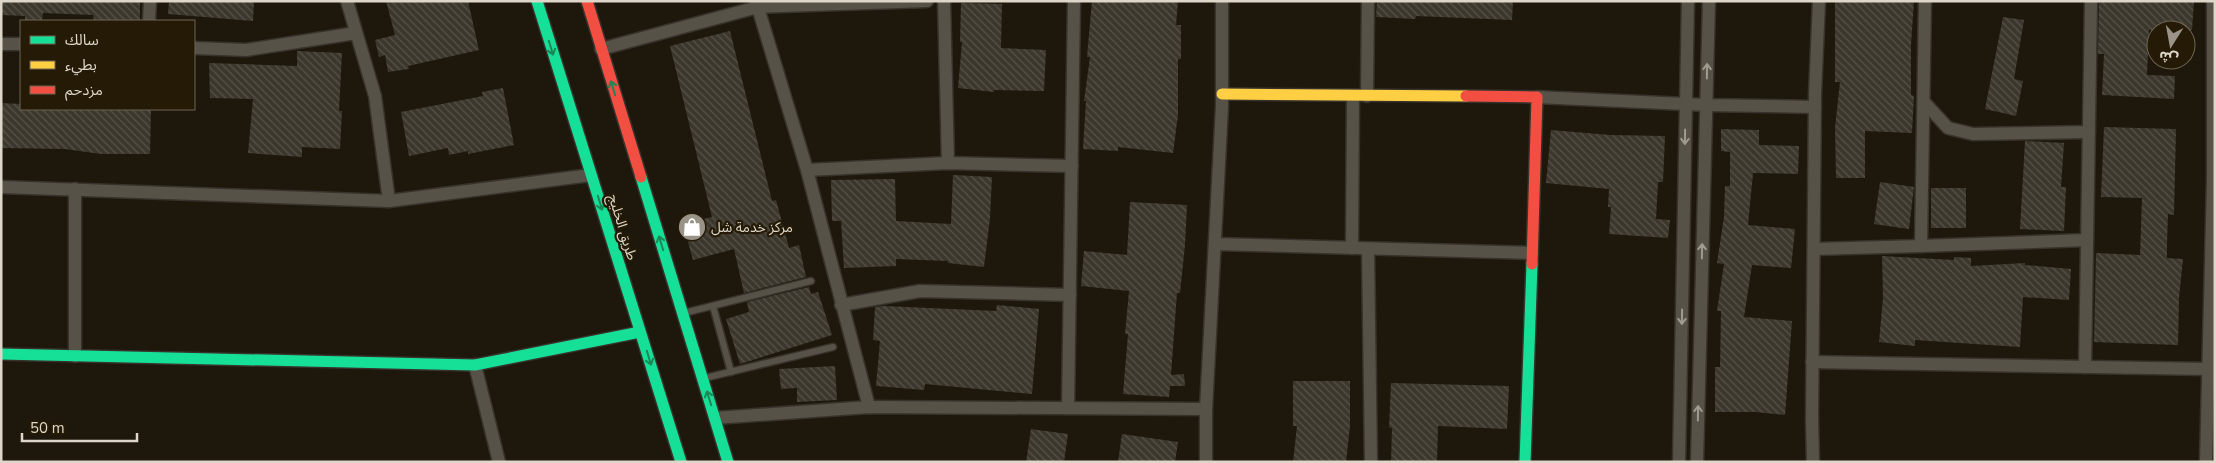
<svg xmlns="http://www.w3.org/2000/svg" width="2216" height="463" font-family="'Nunito Sans','Noto Sans Arabic',sans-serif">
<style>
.building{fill:url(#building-back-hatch)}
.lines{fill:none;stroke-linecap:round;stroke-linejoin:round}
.lane-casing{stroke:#37322b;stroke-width:9}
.street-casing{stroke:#37322b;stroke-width:15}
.fast-casing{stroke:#37322b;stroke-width:14}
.slow-casing{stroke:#37322b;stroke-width:14}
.jam-casing{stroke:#37322b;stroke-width:14}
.lane{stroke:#565248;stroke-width:6}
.street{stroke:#565248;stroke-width:12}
.fast{stroke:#16e098;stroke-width:11}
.slow{stroke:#ffcf43;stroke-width:11}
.jam{stroke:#f24e42;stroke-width:11}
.oneway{stroke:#1c8756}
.oneway2{stroke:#a09b8f}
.labels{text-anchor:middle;stroke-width:4.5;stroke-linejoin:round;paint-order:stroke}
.street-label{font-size:14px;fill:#ddd6c9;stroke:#241a05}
.poi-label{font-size:14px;fill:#ddd6c9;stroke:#241a05;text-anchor:start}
</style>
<defs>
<pattern id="building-back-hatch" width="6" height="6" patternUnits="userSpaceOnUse" patternTransform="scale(1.25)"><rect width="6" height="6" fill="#3c372d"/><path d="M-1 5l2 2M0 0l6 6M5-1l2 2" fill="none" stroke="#58534a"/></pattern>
</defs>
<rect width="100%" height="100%" fill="#1d170c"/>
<g class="building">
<polygon points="1,1 140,1 140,21 94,21 93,15 43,13 42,21 25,21 25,16 1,15"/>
<polygon points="169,1 254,1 253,21 168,14"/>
<polygon points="386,1 468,1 479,50 408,66 409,69 388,72 385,55 379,57 375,40 395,35"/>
<polygon points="1092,1 1178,1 1176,25 1181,25 1181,59 1178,59 1178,115 1173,153 1118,147 1118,151 1083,149 1086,101 1084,101 1090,57 1087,57"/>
<polygon points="1377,1 1513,1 1512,20 1416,16 1415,19 1376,17"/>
<polygon points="1835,1 1914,1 1911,45 1911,95 1914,96 1912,133 1865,131 1865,178 1836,178 1835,128 1840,82 1835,82"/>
<polygon points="2099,1 2194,1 2192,30 2149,30 2147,75 2175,76 2174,99 2102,95 2104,54 2098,54"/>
<polygon points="961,3 1002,4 1001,48 1046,50 1044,91 994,90 994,92 958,88 962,42 960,42"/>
<polygon points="2003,17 2024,20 2014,79 2023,81 2016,116 1985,109"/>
<polygon points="730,31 772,201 776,200 789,248 799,245 806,277 744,293 734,249 693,260 683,224 712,217 670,46"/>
<polygon points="297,51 342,53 339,111 342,111 340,149 302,147 302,157 248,153 253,99 210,98 209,63 297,66"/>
<polygon points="503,88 514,145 468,154 468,151 449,155 448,148 409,156 401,112 483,96 482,92"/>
<polygon points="1,103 21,104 21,109 151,109 150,154 101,154 65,149 1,148"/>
<polygon points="2104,127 2176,129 2174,215 2168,214 2167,244 2167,258 2183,259 2179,298 2178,345 2094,342 2096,253 2140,255 2142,198 2101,197"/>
<polygon points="1721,129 1759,130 1759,145 1799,146 1798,174 1753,173 1748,225 1795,229 1791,268 1752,265 1744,317 1792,321 1785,415 1755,412 1715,412 1715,367 1720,367 1721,311 1717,311 1724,264 1717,263 1724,217 1725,186 1730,186 1730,152 1721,151"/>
<polygon points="1551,130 1610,135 1665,136 1663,182 1658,182 1656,219 1670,220 1668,238 1609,234 1611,207 1608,207 1609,189 1546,183"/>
<polygon points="2025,141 2064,143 2061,187 2066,187 2064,231 2020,229"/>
<polygon points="953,175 992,177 990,218 984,267 948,263 948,261 896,259 896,266 844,268 841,221 832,221 831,180 895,179 896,221 951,224"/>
<polygon points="1880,182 1914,187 1909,229 1874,224"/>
<rect x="1931" y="188" width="35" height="40"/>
<polygon points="1130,202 1187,205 1185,245 1180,293 1177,293 1171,375 1184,374 1185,386 1170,386 1169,397 1123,394 1128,334 1125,334 1129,291 1081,286 1084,251 1127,255"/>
<polygon points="1882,256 1954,260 1954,257 1971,258 1971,266 2025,263 2025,265 2071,269 2069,300 2023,297 2020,347 1915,340 1915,346 1879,342 1883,298"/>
<polygon points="809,287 811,294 818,292 832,335 740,364 726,319 749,312 747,302"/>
<polygon points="997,305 1039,309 1032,394 925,384 924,390 876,386 880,341 873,340 875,307 884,306 996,311"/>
<polygon points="835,366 837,400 797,402 797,388 781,389 779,369"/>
<polygon points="1293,381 1350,381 1350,426 1346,462 1293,462 1297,426 1293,426"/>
<polygon points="1391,383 1509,386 1507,429 1438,426 1437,462 1391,462 1392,428 1389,427"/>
<polygon points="1031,429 1068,434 1064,462 1026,462"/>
<polygon points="1122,434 1178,442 1175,462 1118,462"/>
</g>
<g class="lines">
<defs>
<g id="lane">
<polyline points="713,306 731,372"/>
<polyline points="684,313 811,281"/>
<polyline points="705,378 833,347"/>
</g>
<g id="street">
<polyline points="347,1 375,96 389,201"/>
<polyline points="756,1 807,170 869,407"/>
<polyline points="944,1 948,163"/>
<polyline points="1925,1 1921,246 2087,240"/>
<polyline points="149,21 150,1"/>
<polyline points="1,44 21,44"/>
<polyline points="194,48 246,50 356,33"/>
<polyline points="601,49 758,7 927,1"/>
<polyline points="1367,96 1368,1"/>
<polyline points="1537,97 1706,105 1815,107"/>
<polyline points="1924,102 1948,128 1973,134 2089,132"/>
<polyline points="807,170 948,163 1072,166"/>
<polyline points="1,187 389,201 591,175"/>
<polyline points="75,189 75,356"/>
<polyline points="1215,244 1532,253"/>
<polyline points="1352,248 1353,96"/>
<polyline points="1368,249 1371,462"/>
<polyline points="1814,249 1921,246"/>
<polyline points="841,305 920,291 1070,295"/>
<polyline points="1812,362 2208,369"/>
<polyline points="475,365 499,462"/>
<polyline points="2085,367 2091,1"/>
<polyline points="1068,408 1074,1"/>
<polyline points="715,418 869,407 1206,409"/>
<polyline points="1206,462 1206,409 1222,106 1222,1"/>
<polyline points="1679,462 1688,1"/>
<polyline points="1697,462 1709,1"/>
<polyline points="1813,462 1812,418 1815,94 1819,1"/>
<polyline points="2206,462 2213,181 2213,1"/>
</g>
<g id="fast">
<polyline points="537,1 681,462"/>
<polyline points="641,177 728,462"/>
<polyline points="1,354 475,365 640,332"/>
<polyline points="1525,462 1532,264"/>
</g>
<polyline id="slow" points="1222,94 1466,96"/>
<g id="jam">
<polyline points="587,1 641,177"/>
<polyline points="1466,96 1537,97 1532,264"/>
</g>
</defs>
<use href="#lane" class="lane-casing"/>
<use href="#street" class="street-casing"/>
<use href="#fast" class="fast-casing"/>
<use href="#slow" class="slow-casing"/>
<use href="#jam" class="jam-casing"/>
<use href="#lane" class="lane"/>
<use href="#street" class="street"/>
<use href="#fast" class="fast"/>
<use href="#slow" class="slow"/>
<use href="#jam" class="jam"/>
</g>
<defs><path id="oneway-shaft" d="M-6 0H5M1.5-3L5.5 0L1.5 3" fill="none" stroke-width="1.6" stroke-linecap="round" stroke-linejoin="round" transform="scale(1.25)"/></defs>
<g class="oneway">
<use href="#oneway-shaft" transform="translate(551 48) rotate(73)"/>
<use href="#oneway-shaft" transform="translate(613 88) rotate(-107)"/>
<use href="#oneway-shaft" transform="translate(600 203) rotate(73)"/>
<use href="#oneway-shaft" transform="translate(661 243) rotate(-107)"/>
<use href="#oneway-shaft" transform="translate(649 358) rotate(73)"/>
<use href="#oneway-shaft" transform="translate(709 398) rotate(-107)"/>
</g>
<g class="oneway2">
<use href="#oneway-shaft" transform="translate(1707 71) rotate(-89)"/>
<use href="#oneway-shaft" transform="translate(1685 137) rotate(91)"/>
<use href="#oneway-shaft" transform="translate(1702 251) rotate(-89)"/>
<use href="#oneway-shaft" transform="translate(1682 317) rotate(91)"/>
<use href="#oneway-shaft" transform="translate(1698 413) rotate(-89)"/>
</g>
<defs>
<symbol id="shop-disc" viewBox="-11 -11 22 22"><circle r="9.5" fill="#9a9387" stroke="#241a05"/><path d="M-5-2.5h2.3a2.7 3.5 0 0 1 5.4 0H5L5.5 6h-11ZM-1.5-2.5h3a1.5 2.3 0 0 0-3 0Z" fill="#fff"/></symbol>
</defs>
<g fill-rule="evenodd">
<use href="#shop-disc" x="676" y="211" width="32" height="32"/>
</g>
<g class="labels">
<g class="street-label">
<text transform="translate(623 227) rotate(73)" y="5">طريق الخليج</text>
</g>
<g class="poi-label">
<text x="711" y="232">مركز خدمة شل</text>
</g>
</g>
<rect width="2216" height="463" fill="none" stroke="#ddd6c9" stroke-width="5"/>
<rect x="20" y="20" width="175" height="90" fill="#241a05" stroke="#6e6553"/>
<rect x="30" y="36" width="25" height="8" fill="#16e098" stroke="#6e6553"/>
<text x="65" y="45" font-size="15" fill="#ddd6c9">سالك</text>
<rect x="30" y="61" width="25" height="8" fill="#ffcf43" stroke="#6e6553"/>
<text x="65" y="70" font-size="15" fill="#ddd6c9">بطيء</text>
<rect x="30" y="86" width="25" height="8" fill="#f24e42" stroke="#6e6553"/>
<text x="65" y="95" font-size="15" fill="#ddd6c9">مزدحم</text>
<g transform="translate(2171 45) rotate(191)"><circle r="24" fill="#241a05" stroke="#6e6553"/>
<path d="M0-4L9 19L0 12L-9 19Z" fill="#9a9387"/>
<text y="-8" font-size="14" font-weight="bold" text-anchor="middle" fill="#ddd6c9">ش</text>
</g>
<path d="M22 433v8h115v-8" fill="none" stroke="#ddd6c9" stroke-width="2.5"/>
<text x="30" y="433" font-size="15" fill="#ddd6c9" stroke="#241a05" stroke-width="4" paint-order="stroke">50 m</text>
</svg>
